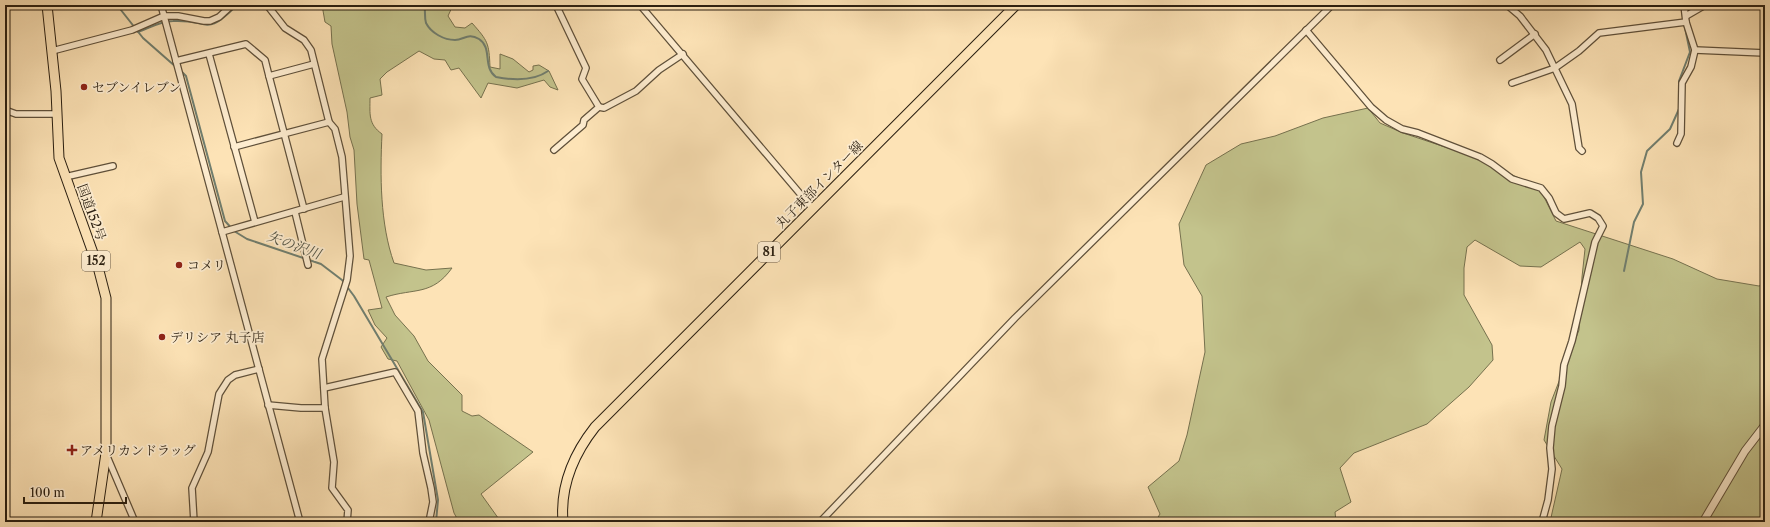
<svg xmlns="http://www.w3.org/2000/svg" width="1770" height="527" font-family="'Libre Caslon Text','Noto Serif JP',serif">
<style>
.green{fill:#c3c38c;stroke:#76714e}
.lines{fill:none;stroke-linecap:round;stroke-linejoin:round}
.stream{stroke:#707e6f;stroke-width:2}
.minor-casing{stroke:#5f503a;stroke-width:8}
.tertiary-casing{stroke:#5f503a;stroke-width:9}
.primary-casing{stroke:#2a1f11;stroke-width:11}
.trunk-casing{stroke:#2a1f11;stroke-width:11}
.minor{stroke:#feedd0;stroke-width:5.5}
.tertiary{stroke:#feedd0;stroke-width:7}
.primary{stroke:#fde3b6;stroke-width:9}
.trunk{stroke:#fde3b6;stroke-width:9}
.poi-dot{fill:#8f2418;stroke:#feedd0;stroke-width:1.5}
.labels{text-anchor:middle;stroke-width:3.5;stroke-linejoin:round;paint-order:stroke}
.shield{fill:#feedd0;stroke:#6a5d4a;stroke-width:1}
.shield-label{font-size:12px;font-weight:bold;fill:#2a1f11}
.poi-label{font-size:13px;fill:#2a1f11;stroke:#feedd0;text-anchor:start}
.street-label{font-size:13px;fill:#2a1f11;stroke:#feedd0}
.water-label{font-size:14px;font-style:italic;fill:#4d4f40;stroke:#feedd0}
</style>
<rect width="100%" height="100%" fill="#fde3b6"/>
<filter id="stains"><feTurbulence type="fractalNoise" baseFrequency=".005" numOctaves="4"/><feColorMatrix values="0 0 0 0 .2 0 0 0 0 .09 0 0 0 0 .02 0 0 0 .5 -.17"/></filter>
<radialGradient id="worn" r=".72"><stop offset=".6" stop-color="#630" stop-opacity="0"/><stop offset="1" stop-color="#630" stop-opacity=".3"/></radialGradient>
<g class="green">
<path d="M322 5H453L448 16 455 27 465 28 472 23C488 41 489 43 490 67L500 69V54L513 59 529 72 533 70V66L539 65 549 71 558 90 550 87 544 80 517 88 488 83 481 98 459 68 451 70 445 60 434 59 419 51 387 72 380 79 382 95 370 98C370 114 368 124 382 134 380 175 380 224 394 263L426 270 452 268C432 296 414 288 386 297L395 315 414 336 428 361 462 395V411L472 416 479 415 533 452 481 494 501 522H459L454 513 429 420 397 361 388 359 381 347 387 338 375 325 368 310 382 308 369 260 364 259 357 204 354 150 350 137 347 112 332 44 331 26 325 22Z"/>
<polygon points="1368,108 1380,123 1403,133 1466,154 1539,187 1556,221 1673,259 1717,279 1759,286 1765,284 1765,522 1550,522 1562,469 1544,440 1551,402 1579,330 1582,277 1585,249 1580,242 1541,267 1520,266 1475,240 1467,247 1464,268 1464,295 1492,345 1493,360 1469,387 1427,424 1354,453 1340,468 1351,502 1335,512 1336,522 1155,522 1160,514 1148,487 1179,461 1187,435 1205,352 1202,296 1184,265 1179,224 1206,165 1241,144 1275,136 1323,118"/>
</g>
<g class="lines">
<g class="stream">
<polyline points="117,5 143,38 176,67"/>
<path d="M424 5C426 11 424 17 426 23 431 33 444 40 455 40 464 40 468 32 479 39 493 48 482 67 496 77 512 80 534 81 548 71"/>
<path d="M138 32C149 28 161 21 173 21 211 19 204 38 237 5"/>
<polyline points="181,71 186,76 225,221 234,231 247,239 321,264 342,280 354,296 423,412 438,500 436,522"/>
<polyline points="1624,271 1634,222 1643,204 1641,172 1647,151 1670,129 1679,109 1679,81 1690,52 1684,23"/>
</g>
<defs>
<g id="minor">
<polyline points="161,5 300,522"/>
<polyline points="267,5 285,28 304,40 311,50 329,122 335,129 342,157 350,256 347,280 322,359 325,408 334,462 332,488 348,510 347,522"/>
<polyline points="556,5 586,68 582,79 599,107"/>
<polyline points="640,5 813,209"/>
<polyline points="1507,5 1520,16 1546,50 1572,104 1579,148 1582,151"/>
<polyline points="1686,16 1705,5"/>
<polyline points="1306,30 1371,107 1386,120 1402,129 1418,133 1480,157 1492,164 1512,179 1541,188 1549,198 1556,213 1564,219 1590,213 1598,218 1603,226 1595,242 1572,341 1564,365 1562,386 1552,426 1550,448 1552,469 1548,500 1542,522"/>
<polyline points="1695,50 1765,53"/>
<polyline points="52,51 132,30 164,16 178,16 204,21 210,21 219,17 232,5"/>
<polyline points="209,54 255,222"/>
<polyline points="1500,60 1535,34"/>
<polyline points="176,61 246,44 265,60 269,76 304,209"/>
<polyline points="269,76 314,64"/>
<polyline points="1512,83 1555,68 1579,51 1599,33 1686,22"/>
<polyline points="5,110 16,114 57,114"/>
<polyline points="1677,143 1681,134 1682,83 1691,67 1695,50 1686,22 1684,5"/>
<polyline points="234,147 329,122"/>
<polyline points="554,150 583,125 584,120 599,107 604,108 636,91 659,70 683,54"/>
<polyline points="65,177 113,166"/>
<polyline points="295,212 308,265"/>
<polyline points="222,232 344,197"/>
<polyline points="324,388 395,372 418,411 423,453 431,488 433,502 429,522"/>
<polyline points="268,405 301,408 325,408"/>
<polyline points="106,454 135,522"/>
<polyline points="194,522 192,488 208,452 219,394 228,380 235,375 259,369"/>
<polyline points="820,522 1015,318 1332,5"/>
</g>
<polyline id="tertiary" points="1703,522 1745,451 1765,425"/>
<path id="primary" d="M563 522C560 486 573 455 595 427L1016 5"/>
<polyline id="trunk" points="47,5 56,91 59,158 98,267 106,298 106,453 96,522"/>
</defs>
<use href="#minor" class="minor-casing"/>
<use href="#tertiary" class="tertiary-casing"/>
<use href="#primary" class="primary-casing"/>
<use href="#trunk" class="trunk-casing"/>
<use href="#minor" class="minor"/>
<use href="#tertiary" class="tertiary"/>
<use href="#primary" class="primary"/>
<use href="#trunk" class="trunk"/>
</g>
<g class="poi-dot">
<circle cx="84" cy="87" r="4"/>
<circle cx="179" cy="265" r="4"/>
<circle cx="162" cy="337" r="4"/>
<path d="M70 444h4v4h4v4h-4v4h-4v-4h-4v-4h4z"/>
</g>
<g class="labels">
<g class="shield">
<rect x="758" y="242" width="22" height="20" rx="3"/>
<rect x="82" y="251" width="28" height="20" rx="3"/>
</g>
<g class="shield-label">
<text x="769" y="256">81</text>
<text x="96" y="265">152</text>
</g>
<g class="poi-label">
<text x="92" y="92">セブンイレブン</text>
<text x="187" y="270">コメリ</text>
<text x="170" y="342">デリシア 丸子店</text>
<text x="80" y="455">アメリカンドラッグ</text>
</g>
<g class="street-label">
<text transform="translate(819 184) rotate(-45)" y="5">丸子東部インター線</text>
<text transform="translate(92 212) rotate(70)" y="5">国道152号</text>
</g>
<g class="water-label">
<text transform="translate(294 245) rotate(20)" y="5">矢の沢川</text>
</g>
</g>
<rect width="1770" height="527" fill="none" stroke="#fde3b6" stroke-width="20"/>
<rect x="6" y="6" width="1758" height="515" fill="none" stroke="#2a1f11" stroke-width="2"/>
<rect x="10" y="10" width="1750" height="507" fill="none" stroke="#2a1f11"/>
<path d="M24 497v6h102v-6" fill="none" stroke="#2a1f11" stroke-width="2"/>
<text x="30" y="497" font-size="12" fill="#2a1f11" stroke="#feedd0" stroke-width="3" paint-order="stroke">100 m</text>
<rect width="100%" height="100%" filter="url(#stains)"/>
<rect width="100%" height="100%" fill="url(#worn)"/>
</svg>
